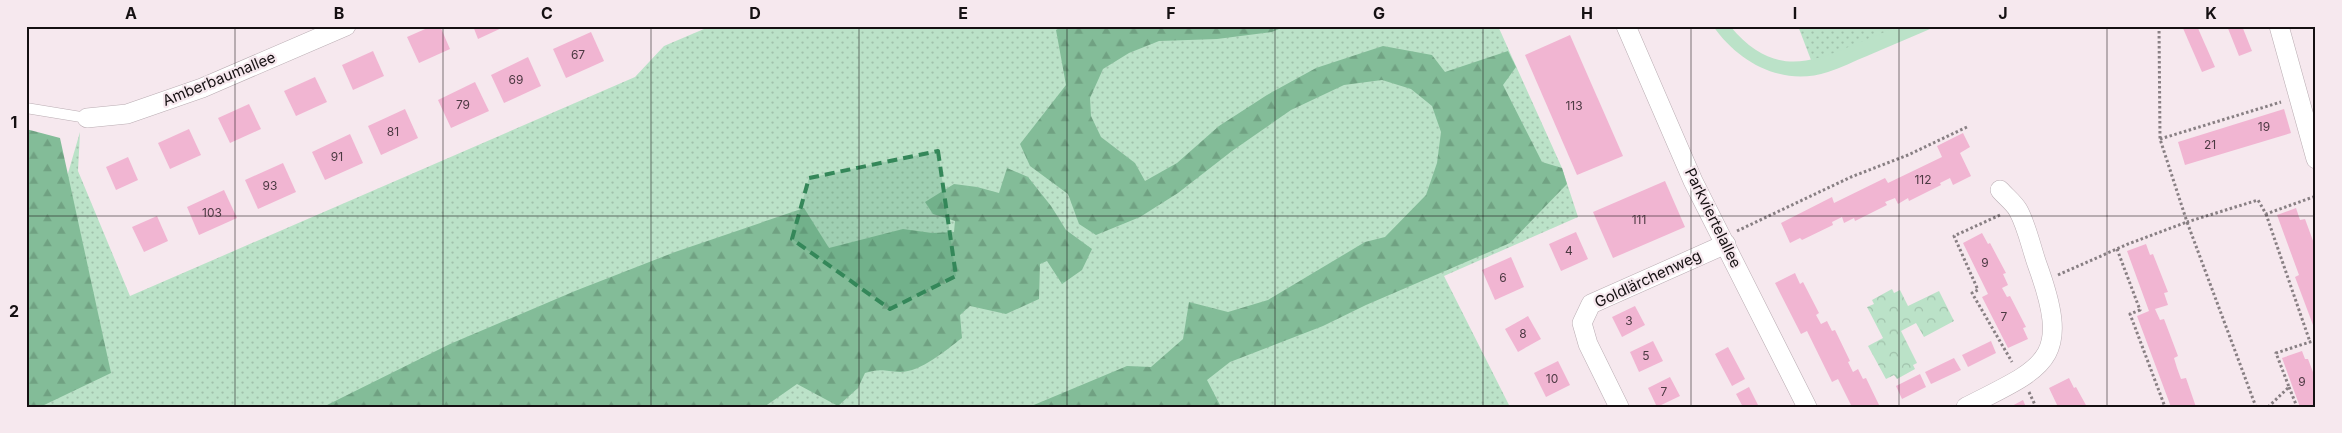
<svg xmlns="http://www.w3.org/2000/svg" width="2342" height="433" font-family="Inter,sans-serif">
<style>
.grass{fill:url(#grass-dots)}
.forest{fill:url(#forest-firs)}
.park{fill:url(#park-crowns)}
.garden{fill:#bbe2c8}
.building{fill:#f1b5d2}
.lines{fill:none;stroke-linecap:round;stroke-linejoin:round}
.lane-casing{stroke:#baadb3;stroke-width:11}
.street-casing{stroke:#baadb3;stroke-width:20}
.path{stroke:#887f83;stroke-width:3;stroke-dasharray:2.5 2.5;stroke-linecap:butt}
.lane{stroke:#fff;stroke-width:10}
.street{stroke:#fff;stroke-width:19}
.marked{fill:#348759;fill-opacity:0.2;stroke:#348759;stroke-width:4;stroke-dasharray:10 6;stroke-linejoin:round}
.grid{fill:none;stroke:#151012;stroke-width:1;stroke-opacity:0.55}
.labels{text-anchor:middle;stroke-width:4.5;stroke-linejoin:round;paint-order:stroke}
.number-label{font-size:12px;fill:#4c3942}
.street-label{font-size:15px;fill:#151012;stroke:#f6e8ee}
.neatline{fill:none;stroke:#151012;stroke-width:2}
.grid-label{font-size:16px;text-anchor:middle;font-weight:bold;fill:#151012}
</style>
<defs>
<pattern id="grass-dots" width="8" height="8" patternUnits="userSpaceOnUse" patternTransform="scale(1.25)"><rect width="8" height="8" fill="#bbe2c8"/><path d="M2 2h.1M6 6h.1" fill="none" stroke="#a0c1ab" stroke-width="1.8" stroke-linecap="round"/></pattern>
<pattern id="forest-firs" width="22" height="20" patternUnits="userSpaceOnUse" patternTransform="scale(1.25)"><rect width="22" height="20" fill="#83bc98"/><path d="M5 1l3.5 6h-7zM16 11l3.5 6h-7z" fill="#70a182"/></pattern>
<pattern id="park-crowns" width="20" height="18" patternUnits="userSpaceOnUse" patternTransform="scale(1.25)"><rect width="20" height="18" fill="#bbe2c8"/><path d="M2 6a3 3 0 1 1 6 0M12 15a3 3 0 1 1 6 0" fill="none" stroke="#a0c1ab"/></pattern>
</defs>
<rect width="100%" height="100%" fill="#f6e8ee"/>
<g class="grass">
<polygon points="711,26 1498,26 1562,168 1578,217 1444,276 1510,407 26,407 26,318 80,132 78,171 130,296 635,77 664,46"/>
<polygon points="1798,26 1901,26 1826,58 1811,60"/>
</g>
<g class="forest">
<polygon points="1062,26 1286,26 1272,32 1217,39 1159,41 1129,53 1103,69 1090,98 1091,116 1101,137 1135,163 1145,181 1177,163 1219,126 1267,95 1316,68 1383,46 1432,55 1445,72 1508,51 1516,67 1503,85 1542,162 1562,168 1567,184 1510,243 1366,305 1323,326 1230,362 1207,380 1221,407 1029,407 1127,366 1151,367 1183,339 1189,302 1228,312 1268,300 1365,242 1385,237 1426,195 1437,163 1441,132 1432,106 1411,89 1382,80 1344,85 1291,110 1232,151 1178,193 1140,217 1096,235 1079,224 1068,194 1030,166 1020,144 1066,85 1056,30"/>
<polygon points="26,129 60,138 111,373 40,407 26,407"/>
<path d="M1007 168 1028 177 1051 206 1066 230 1092 249 1082 270 1062 284 1047 261 1040 264 1039 299 1006 314 970 306 960 315 962 338C946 350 921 372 900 372 884 371 883 368 865 373L858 388 838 406 797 384 764 407H323L450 344 575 291 675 252 804 208 829 248 903 229 932 233 954 232 955 221 933 214 925 202 954 184 977 187 999 193Z"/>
</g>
<polygon class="park" points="1892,289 1894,293 1900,290 1908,306 1939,291 1954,321 1924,337 1916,323 1901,331 1917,363 1913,365 1915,369 1897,379 1894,375 1886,379 1868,346 1883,338 1867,307 1874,304 1872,300"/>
<path class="garden" d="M1713 26H1730C1786 94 1836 47 1899 27 1910 24 1926 26 1937 26 1914 36 1890 46 1867 56 1854 61 1841 68 1828 72 1783 87 1739 63 1713 26Z"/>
<g class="building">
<polygon points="432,26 440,26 450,49 419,63 407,37"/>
<polygon points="473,26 506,26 478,39"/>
<polygon points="2182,26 2197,26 2215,67 2202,72"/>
<polygon points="2227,26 2242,26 2252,51 2239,56"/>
<polygon points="591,32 604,61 566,78 553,49"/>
<polygon points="1570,35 1623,156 1577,175 1525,55"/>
<polygon points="373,51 384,76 353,90 342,65"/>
<polygon points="528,57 541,86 504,103 491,75"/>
<polygon points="315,77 327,102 296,116 284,91"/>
<polygon points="475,82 489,111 451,128 438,100"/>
<polygon points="249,104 261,129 230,143 218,118"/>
<polygon points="405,109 418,138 381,155 368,126"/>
<polygon points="2284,109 2291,133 2185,165 2178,142"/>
<polygon points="189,129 201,155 170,169 158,143"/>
<polygon points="1963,133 1970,147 1960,153 1971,176 1953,185 1950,178 1940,183 1941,185 1909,201 1908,198 1898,204 1895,198 1885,202 1887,205 1855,221 1854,218 1844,223 1842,217 1832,222 1833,225 1802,240 1800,238 1790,243 1781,223 1832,197 1834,203 1885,178 1888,183 1942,157 1937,146"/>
<polygon points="350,134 363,163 325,180 312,152"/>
<polygon points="128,157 138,180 116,190 106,167"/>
<polygon points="283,163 296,192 258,209 245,180"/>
<polygon points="1665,181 1685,227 1613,258 1593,212"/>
<polygon points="224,190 237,218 199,235 187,207"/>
<polygon points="2296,208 2300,220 2305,219 2316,249 2316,269 2314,270 2316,275 2316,333 2295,277 2299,275 2277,215"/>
<polygon points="157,216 168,241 144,252 132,227"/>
<polygon points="1576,232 1588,259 1561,271 1549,244"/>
<polygon points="1982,233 1988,244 1990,243 2006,273 2003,274 2008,285 2002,288 2007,297 2010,296 2026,327 2023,328 2028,339 2008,348 1982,297 1988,294 1963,243"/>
<polygon points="2146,244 2150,255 2153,254 2168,292 2164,293 2168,305 2155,309 2160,320 2164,319 2178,356 2174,358 2177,368 2181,379 2186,378 2196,407 2171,407 2137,316 2149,311 2127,251"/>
<polygon points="1511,257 1524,287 1495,300 1482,270"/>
<polygon points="1795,273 1800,284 1803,282 1819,313 1816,315 1821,324 1827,321 1832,331 1835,330 1850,361 1848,362 1853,372 1858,369 1863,379 1866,378 1880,407 1852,407 1838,379 1832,382 1807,331 1801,334 1775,283"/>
<polygon points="1635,306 1645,325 1622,337 1612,317"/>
<polygon points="1528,316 1541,339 1518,352 1505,329"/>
<polygon points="1653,341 1663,361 1639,372 1630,352"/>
<polygon points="1991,341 1996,353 1968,367 1962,355"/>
<polygon points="1728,347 1745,379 1732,386 1715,354"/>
<polygon points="2302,351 2305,359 2308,359 2316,380 2316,407 2300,407 2282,358"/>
<polygon points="1954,358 1961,370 1931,384 1925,372"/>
<polygon points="1558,361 1570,385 1546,397 1534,373"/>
<polygon points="1920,374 1926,387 1902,399 1896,386"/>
<polygon points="1670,377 1680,396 1657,407 1648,388"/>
<polygon points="2069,378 2074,388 2076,387 2087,407 2058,407 2049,388"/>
<polygon points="1749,387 1759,407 1743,407 1736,394"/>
<polygon points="2023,400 2026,407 2010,407"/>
</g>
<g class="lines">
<defs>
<polyline id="lane" points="26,108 87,118"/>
<g id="street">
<polyline points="1626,26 1693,181 1807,407"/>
<polyline points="2279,26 2316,159"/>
<polyline points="87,118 127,114 202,88 346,26"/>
<polyline points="1619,407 1588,344 1582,323 1591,304 1726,244"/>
<path d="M1966 407C2047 366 2072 360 2037 264 2031 247 2027 226 2018 210 2014 203 2005 196 2000 190"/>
</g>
</defs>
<use href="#lane" class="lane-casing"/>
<use href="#street" class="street-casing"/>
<g class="path">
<polyline points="2159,26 2160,139 2187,222 2258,200 2266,214 2316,196"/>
<polyline points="2160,139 2281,102"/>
<polyline points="2266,214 2310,342"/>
<polyline points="2000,215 1954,236 1978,290 1972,293 2012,362"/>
<polyline points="1737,231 1851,177 1908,155 1969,126"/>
<polyline points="2117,249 2140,310 2130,314 2165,407"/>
<polyline points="2058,275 2128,244 2187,222 2256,407"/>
<polyline points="2289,387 2297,407"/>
<polyline points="2029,392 2036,407"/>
<polyline points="2268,407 2289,387 2276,353 2316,340"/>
</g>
<use href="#lane" class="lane"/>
<use href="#street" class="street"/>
</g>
<path class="marked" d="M938 151 956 276 890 309 792 239 809 178Z"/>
<path class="grid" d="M235 26V407M443 26V407M651 26V407M859 26V407M1067 26V407M1275 26V407M1483 26V407M1691 26V407M1899 26V407M2107 26V407M26 216H2316"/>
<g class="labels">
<g class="number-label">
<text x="578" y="59">67</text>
<text x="516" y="84">69</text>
<text x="463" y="109">79</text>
<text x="1574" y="110">113</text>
<text x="2264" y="131">19</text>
<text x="393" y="136">81</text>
<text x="2210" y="149">21</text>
<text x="337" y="161">91</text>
<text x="1923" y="184">112</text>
<text x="270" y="190">93</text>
<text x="212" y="217">103</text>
<text x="1639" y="224">111</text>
<text x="1569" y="255">4</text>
<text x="1985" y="267">9</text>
<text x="1503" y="282">6</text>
<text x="2004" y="321">7</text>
<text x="1629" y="325">3</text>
<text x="1523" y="338">8</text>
<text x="1646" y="360">5</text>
<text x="1552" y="383">10</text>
<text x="2302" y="386">9</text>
<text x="1664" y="396">7</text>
</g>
<g class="street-label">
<text transform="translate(219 79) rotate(-22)" y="5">Amberbaumallee</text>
<text transform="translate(1713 218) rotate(64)" y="5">Parkviertelallee</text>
<text transform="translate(1648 279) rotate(-25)" y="5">Goldlärchenweg</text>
</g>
</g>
<rect width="2342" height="433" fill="none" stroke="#f6e8ee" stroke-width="55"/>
<rect x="28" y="28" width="2286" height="378" class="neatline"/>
<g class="grid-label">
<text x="131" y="19">A</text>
<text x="339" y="19">B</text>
<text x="547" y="19">C</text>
<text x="755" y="19">D</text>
<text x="963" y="19">E</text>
<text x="1171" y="19">F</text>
<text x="1379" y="19">G</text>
<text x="1587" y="19">H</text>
<text x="1795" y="19">I</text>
<text x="2003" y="19">J</text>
<text x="2211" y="19">K</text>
<text x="14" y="128">1</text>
<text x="14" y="317">2</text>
</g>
</svg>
